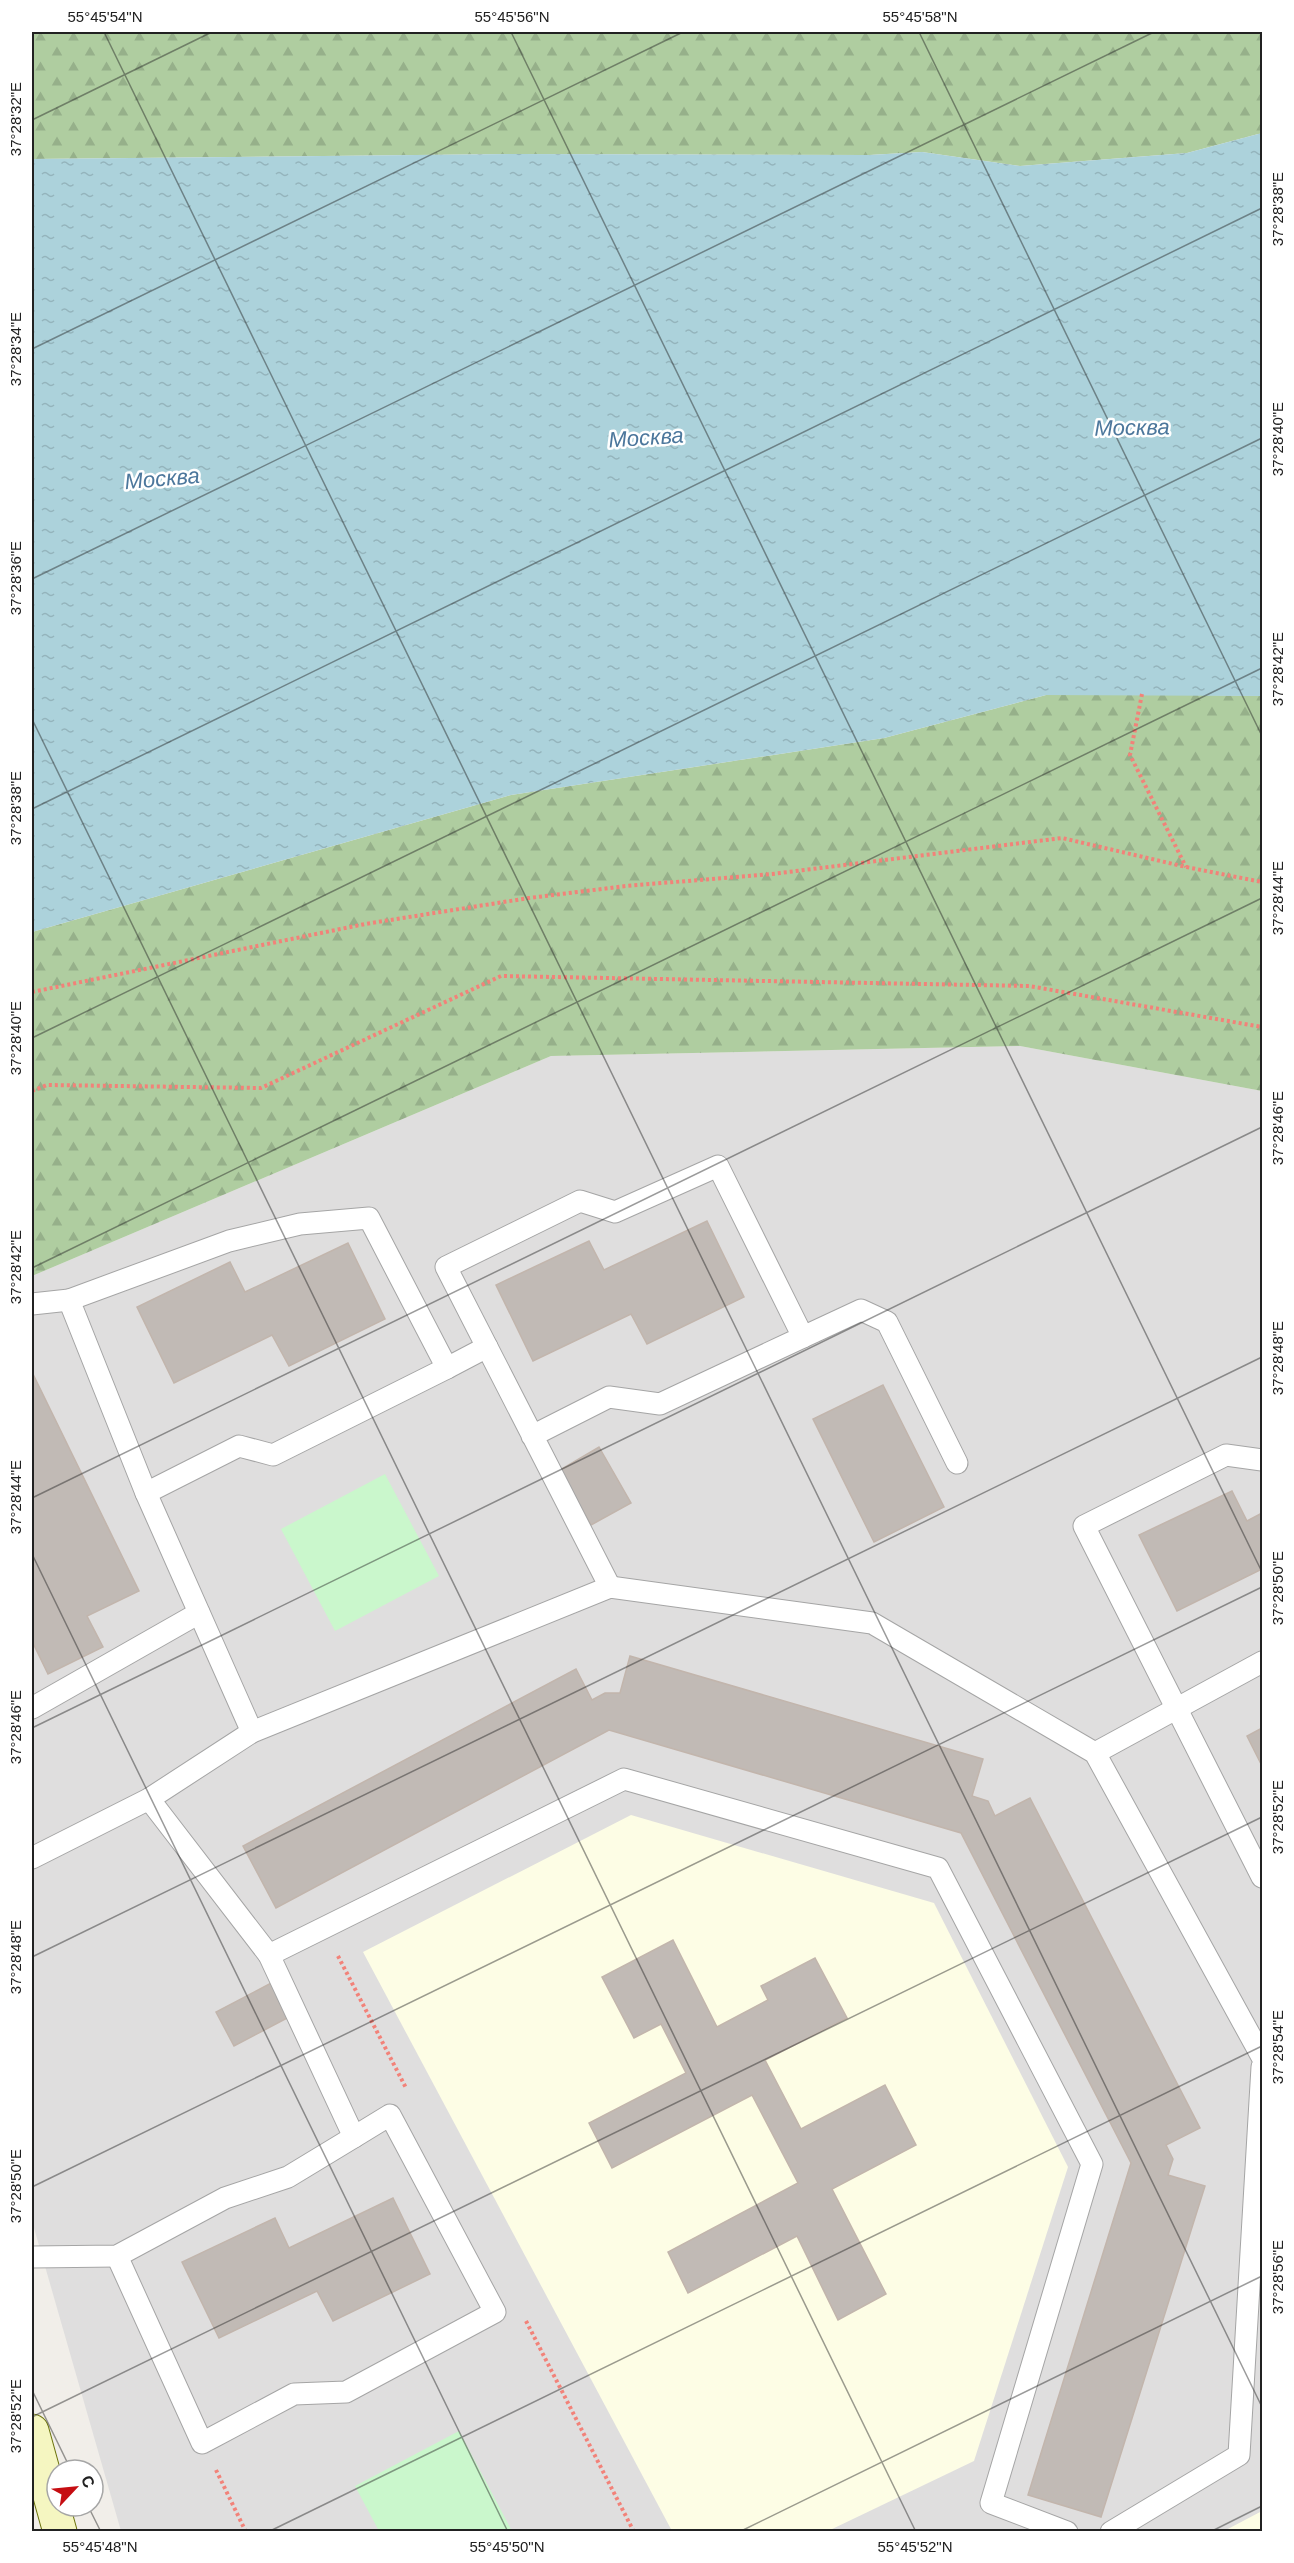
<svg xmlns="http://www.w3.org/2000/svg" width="1294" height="2563" font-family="Helvetica,sans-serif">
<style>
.residential{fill:#dfdede}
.education{fill:#fdfde5}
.forest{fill:url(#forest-firs)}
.park{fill:#caf7cc}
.water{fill:url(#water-ripples)}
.building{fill:#c1bab5;stroke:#c2b5ac;stroke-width:1.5}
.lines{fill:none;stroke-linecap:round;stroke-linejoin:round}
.lane-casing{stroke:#a5a5a5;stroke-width:23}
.secondary-casing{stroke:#6c740c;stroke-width:35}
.path{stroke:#f28279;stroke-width:4;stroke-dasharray:3 3;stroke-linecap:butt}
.lane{stroke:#fff;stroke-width:21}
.secondary{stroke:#f5f6c1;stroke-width:33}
.ticks{fill:none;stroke:#212121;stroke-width:1.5;stroke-opacity:0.45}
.labels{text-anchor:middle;stroke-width:5;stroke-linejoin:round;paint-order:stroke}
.water-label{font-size:22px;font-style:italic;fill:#4c779c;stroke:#fff}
.neatline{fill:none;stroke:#212121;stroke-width:2}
.ticks-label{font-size:15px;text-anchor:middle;fill:#212121}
</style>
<defs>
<pattern id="forest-firs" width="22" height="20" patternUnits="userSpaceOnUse" patternTransform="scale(1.5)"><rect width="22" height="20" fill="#afcda0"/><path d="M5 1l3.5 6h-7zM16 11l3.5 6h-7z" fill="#96b08a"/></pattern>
<pattern id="water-ripples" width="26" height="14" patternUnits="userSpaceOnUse" patternTransform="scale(1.5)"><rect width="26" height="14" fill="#acd2db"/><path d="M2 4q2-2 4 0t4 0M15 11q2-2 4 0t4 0" fill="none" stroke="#94b4bc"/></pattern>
</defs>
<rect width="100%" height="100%" fill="#f1eee9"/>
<polygon class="residential" points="1020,1046 1262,1091 1262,2531 121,2531 32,2221 32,1276 551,1056"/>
<g class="education">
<polygon points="631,1815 934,1903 1068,2167 974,2461 828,2531 672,2531 363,1952"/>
<polygon points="1262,2511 1262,2531 1224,2531"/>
</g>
<g class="forest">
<polygon points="32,32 1262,32 1262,133 1187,153 1020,166 922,152 869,155 516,154 32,159"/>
<polygon points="1142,694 1262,696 1262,1091 1020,1046 551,1056 32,1276 32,932 511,795 884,738 1046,695"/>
</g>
<g class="park">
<polygon points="385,1474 439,1576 335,1631 281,1529"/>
<polygon points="459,2431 512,2531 379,2531 355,2486"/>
</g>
<polygon class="water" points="1262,133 1262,696 1046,695 884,738 511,795 32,932 32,159 516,154 869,155 922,152 1020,166 1187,153"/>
<g class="building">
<polygon points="707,1221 744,1297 647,1344 631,1314 533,1361 496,1285 589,1241 604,1270"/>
<polygon points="348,1243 385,1319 289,1366 272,1335 174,1383 137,1307 230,1262 245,1292"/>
<polygon points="32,1372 139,1591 87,1616 103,1647 48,1674 32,1641"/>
<polygon points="883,1385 944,1507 874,1542 813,1419"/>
<polygon points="599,1447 631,1503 591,1525 560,1470"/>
<polygon points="1232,1491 1247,1521 1262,1513 1262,1569 1177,1611 1139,1535"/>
<polygon points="630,1656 983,1759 972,1796 988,1801 995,1816 1030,1798 1200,2128 1166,2145 1173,2159 1168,2175 1205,2186 1101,2517 1028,2495 1131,2163 961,1833 609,1730 276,1908 243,1846 576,1669 592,1700 605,1693 620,1693"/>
<polygon points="1262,1728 1262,1766 1247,1736"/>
<polygon points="673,1940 717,2027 768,2000 761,1986 815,1958 847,2018 765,2060 801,2129 885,2085 916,2145 832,2189 886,2294 838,2320 797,2236 688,2293 668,2252 798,2183 752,2095 612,2168 589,2123 686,2073 661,2024 634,2038 602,1977"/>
<polygon points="275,1981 293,2015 234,2046 216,2012"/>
<polygon points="393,2198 430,2274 333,2321 317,2291 219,2338 182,2262 275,2218 289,2248"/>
</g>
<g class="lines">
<defs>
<g id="lane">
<polyline points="32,1304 69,1300"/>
<polyline points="803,1337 861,1310 887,1322 957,1463"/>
<path d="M532 1436 609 1397 660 1404 803 1337 718 1166 615 1212 580 1201 446 1267C501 1373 555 1480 610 1587"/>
<polyline points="1262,1460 1226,1455 1084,1526 1262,1877"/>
<polyline points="146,1493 239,1446 273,1455 447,1368"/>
<polyline points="32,1708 199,1613"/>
<polyline points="252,1732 146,1493 69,1300 229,1241 300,1224 369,1218 447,1368 487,1347"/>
<polyline points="1095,1753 1262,1662"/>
<polyline points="32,1858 149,1799 252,1732 610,1587 872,1623 1095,1753 1262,2057"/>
<polyline points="269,1955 624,1779 938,1868 1092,2164 991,2503 1067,2532"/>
<polyline points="117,2256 202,2443 294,2394 346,2392 495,2312 390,2115 354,2137 269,1955 149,1799"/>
<polyline points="32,2257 117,2256 225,2198 288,2177 354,2137"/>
<polyline points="1111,2532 1239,2455 1262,2067"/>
</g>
<polyline id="secondary" points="32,2431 60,2532"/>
</defs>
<use href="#lane" class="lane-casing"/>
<use href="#secondary" class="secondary-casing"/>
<g class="path">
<polyline points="1142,694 1130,755 1186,867"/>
<polyline points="32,992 365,924 529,898 626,886 772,874 1062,838 1186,867 1262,882"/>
<polyline points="32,1091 47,1085 261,1088 501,976 1029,986 1262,1027"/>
<polyline points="338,1956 406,2088"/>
<polyline points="526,2321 634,2532"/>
<polyline points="216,2470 246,2532"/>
</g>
<use href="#lane" class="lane"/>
<use href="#secondary" class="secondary"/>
</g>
<path class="ticks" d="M104 32 1262 2407M511 32 1262 1572M919 32 1262 736M32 120 212 32M32 349 683 32M32 579 1154 32M32 719 916 2532M32 809 1262 208M32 1038 1262 438M32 1268 1262 668M32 1498 1262 898M32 1554 508 2532M32 1728 1262 1127M32 1957 1262 1357M32 2187 1262 1587M32 2390 71 2470M32 2417 1262 1817M88 2506 101 2532M268 2532 1262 2046M739 2532 1262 2276M1210 2532 1262 2506"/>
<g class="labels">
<g class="water-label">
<text transform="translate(1132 427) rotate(-1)" y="8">Москва</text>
<text transform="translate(646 437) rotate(-4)" y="8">Москва</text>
<text transform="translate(162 478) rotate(-5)" y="8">Москва</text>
</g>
</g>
<rect width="1294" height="2563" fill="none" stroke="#ffffff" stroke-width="66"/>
<g transform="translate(75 2488) rotate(64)"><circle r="28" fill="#ffffff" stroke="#a6a6a6" stroke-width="1.5"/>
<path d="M0-4.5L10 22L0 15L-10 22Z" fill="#c60d12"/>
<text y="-9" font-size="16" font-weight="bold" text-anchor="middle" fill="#212121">С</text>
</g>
<rect x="33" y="33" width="1228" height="2497" class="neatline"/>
<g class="ticks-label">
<text x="105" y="22">55°45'54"N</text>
<text x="512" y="22">55°45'56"N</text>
<text x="920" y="22">55°45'58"N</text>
<text transform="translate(16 119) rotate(-90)" y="5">37°28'32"E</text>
<text transform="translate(1278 209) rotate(-90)" y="5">37°28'38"E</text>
<text transform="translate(16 349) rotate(-90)" y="5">37°28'34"E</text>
<text transform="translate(1278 439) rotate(-90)" y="5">37°28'40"E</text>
<text transform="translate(16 578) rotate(-90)" y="5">37°28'36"E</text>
<text transform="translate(1278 669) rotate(-90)" y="5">37°28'42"E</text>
<text transform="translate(16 808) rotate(-90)" y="5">37°28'38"E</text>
<text transform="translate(1278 898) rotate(-90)" y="5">37°28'44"E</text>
<text transform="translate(16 1038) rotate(-90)" y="5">37°28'40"E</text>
<text transform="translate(1278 1128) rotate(-90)" y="5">37°28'46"E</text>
<text transform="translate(16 1267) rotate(-90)" y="5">37°28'42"E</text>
<text transform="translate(1278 1358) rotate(-90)" y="5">37°28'48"E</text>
<text transform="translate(16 1497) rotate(-90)" y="5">37°28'44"E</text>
<text transform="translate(1278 1588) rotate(-90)" y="5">37°28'50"E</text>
<text transform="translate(16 1727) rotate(-90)" y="5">37°28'46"E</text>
<text transform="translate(1278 1817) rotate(-90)" y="5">37°28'52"E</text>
<text transform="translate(16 1957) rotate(-90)" y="5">37°28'48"E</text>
<text transform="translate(1278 2047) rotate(-90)" y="5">37°28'54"E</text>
<text transform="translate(16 2186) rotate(-90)" y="5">37°28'50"E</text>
<text transform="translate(1278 2277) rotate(-90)" y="5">37°28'56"E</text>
<text transform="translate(16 2416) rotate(-90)" y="5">37°28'52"E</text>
<text x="100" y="2552">55°45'48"N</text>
<text x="507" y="2552">55°45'50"N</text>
<text x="915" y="2552">55°45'52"N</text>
</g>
</svg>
